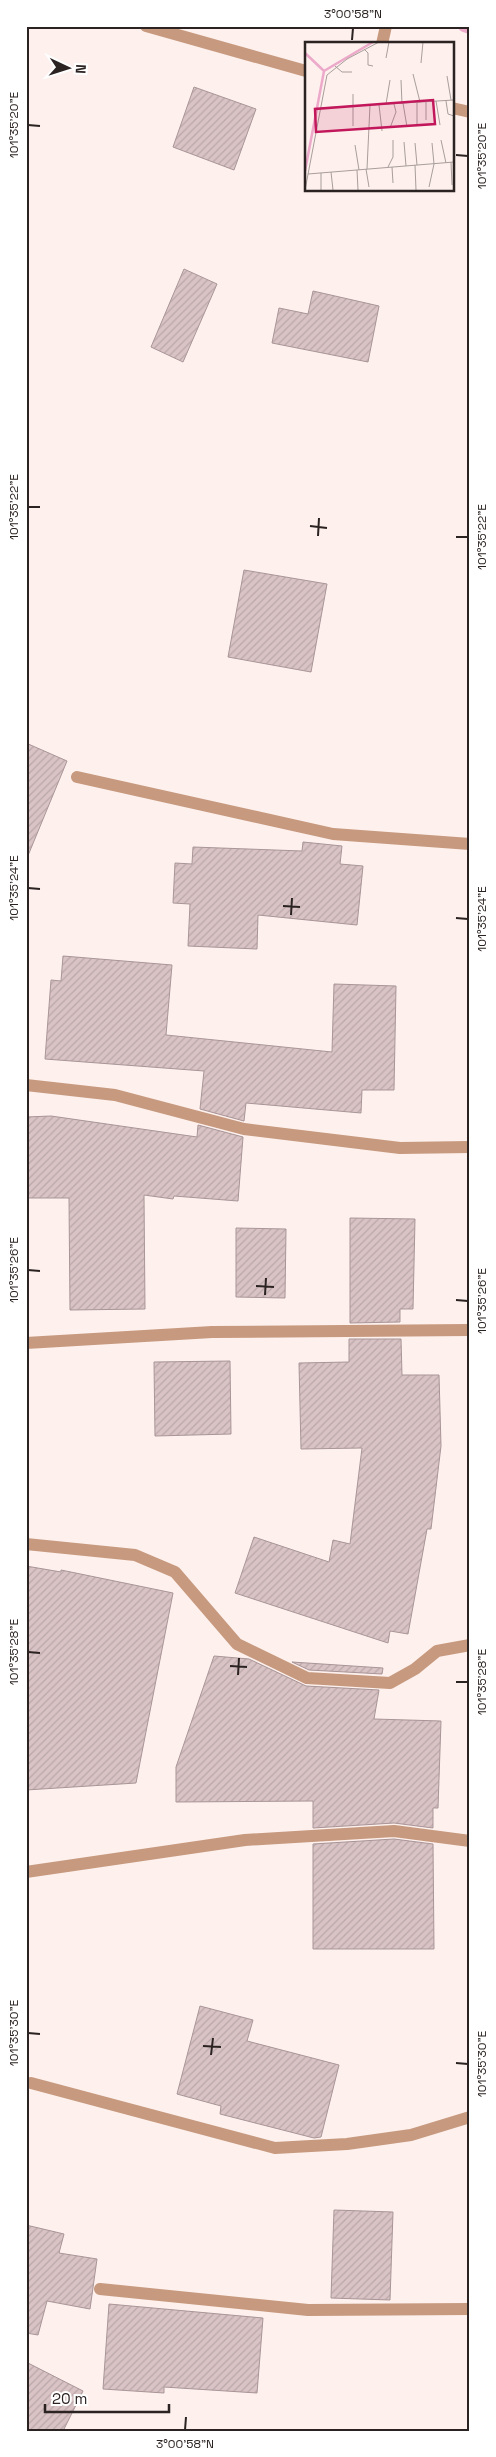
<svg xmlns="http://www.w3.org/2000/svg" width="496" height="2457" font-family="'Space Grotesk',sans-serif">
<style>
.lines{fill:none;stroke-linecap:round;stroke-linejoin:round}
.stream{stroke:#eda9ca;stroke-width:12}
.building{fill:url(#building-hatch);stroke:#a99597}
.lane{stroke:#c7997e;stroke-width:12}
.street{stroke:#c7997e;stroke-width:12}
.ticks{fill:none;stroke:#2b2321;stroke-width:2}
.inset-river{fill:none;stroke:#eda9ca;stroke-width:2.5}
.inset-road{fill:none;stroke:#a99e9b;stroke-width:1}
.view{fill:#c2185b;fill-opacity:0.15;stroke:#c2185b;stroke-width:2.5}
.inset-edge{fill:none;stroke:#2b2321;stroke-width:2.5}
.neatline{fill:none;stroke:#2b2321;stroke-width:2}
.ticks-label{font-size:12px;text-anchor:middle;fill:#2b2321}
</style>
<defs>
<pattern id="building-hatch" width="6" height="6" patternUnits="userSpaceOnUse" patternTransform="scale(1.25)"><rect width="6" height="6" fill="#d9c3c5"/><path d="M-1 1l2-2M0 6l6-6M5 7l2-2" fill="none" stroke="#baa7a9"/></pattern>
</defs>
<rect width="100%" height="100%" fill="#fdf0ed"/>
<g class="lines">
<polyline class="stream" points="464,26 470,28"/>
</g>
<g class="building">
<polygon points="194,87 256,109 234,170 173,147"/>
<polygon points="184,269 217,284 183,362 151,347"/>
<polygon points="313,291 379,306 368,362 272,343 279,308 308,314"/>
<polygon points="244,570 327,584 311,672 228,657"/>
<polygon points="26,743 67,761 27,858 26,858"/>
<polygon points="303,842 342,846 340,864 363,866 357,925 258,915 257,949 188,946 190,904 173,903 175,863 192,864 193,847 302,851"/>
<polygon points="63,956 172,965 166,1035 332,1052 334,984 396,986 394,1090 362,1090 361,1113 246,1103 244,1121 200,1109 204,1071 45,1059 51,980 61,981"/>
<polygon points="51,1116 197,1137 198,1125 243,1137 238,1201 174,1196 173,1199 144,1195 145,1309 70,1310 69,1198 26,1198 26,1117"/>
<polygon points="350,1218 415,1219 413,1309 400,1309 400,1322 350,1323"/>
<polygon points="236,1228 286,1229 285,1298 236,1297"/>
<polygon points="349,1339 401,1339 402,1375 439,1375 441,1446 431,1529 427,1529 408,1634 390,1631 388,1643 235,1593 254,1537 329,1562 333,1540 350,1544 362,1448 301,1449 299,1363 349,1362"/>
<polygon points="230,1361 231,1434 155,1436 154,1362"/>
<polygon points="26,1566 61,1572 61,1570 173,1593 136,1783 26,1790"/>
<polygon points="214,1656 249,1659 306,1686 379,1690 374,1719 441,1721 438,1808 433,1808 433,1828 394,1823 313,1828 313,1801 176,1802 176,1767"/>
<polygon points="292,1662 383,1668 382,1674 309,1670"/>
<polygon points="394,1839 433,1844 434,1949 313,1949 313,1844"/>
<polygon points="200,2006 253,2020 247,2041 339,2065 321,2137 314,2138 220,2114 221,2106 177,2094"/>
<polygon points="334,2210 393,2212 390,2300 331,2298"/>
<polygon points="26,2225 64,2234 59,2253 97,2259 90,2309 47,2301 38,2335 26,2333"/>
<polygon points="109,2304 263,2318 257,2393 164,2387 164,2393 103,2389"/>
<polygon points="26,2362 83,2391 63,2431 26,2431"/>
</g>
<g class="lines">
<g class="lane">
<polyline points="77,777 333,834 470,844"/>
<polyline points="26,1085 115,1095 244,1129 400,1148 470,1147"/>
<polyline points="26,1343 212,1332 470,1330"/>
<polyline points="26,1544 135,1555 175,1572 237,1644 307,1678 390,1683 415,1669 437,1651 470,1645"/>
<polyline points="26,1872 245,1840 394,1831 470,1841"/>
<polyline points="31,2083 275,2148 347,2144 411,2135 470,2117"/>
<polyline points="100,2289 308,2310 470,2309"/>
</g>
<g class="street">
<polyline points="146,26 306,71"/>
<polyline points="382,44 386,26"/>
<polyline points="452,108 470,112"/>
</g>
</g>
<path class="ticks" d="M352 40 353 28M28 125 40 126M456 155 468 156M28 507H40M310 526 327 528M318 536 319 518M456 537H468M28 888 40 889M283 906 300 907M291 915 292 898M456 918 468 919M28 1270 40 1271M256 1286 274 1287M265 1295 266 1278M456 1300 468 1301M28 1652 40 1653M230 1666 247 1667M238 1675 239 1658M456 1682H468M28 2033 40 2034M203 2046 221 2047M211 2055 213 2038M456 2063 468 2064M185 2430 186 2417"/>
<g transform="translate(305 42)">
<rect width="149" height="149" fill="#fdf0ed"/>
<path class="inset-river" d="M0 11 19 29M0 129 19 29 68 0"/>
<path class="inset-road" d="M59 7 63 11V23L68 24M81 16 84 0M116 21 118 0M30 24 37 30H47M108 32 115 60M142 34 146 58M96 38 97 62M48 52V84M131 59 135 83M141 59 143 72 149 74M121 60V78M98 61 102 85M81 62 85 38M74 63 77 89M15 66 149 58M112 82V61M85 86 91 70 89 62M136 98 141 121M99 100 101 124M110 101 112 123M50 103 54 128M146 120 147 143M110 123 111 148M83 125 88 115V98M87 125 88 141M61 127 64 145M62 127 65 63M52 128 53 148M26 130 28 148M16 131V148M3 132 149 120M124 145 129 122 127 101M0 148 22 33 42 17 74 0"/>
<path class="view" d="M128 58 130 82 11 90 10 67Z"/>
<rect width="149" height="149" class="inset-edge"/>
</g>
<rect width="496" height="2457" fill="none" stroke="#ffffff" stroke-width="55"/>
<g transform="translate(68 68) rotate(94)" stroke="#ffffff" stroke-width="4" paint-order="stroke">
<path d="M0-4L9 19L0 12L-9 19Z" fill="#2b2321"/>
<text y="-8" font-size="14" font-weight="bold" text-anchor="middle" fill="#2b2321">N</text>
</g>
<path d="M45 2404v8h124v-8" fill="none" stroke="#2b2321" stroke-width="2.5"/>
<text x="52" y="2404" font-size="15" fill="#2b2321" stroke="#ffffff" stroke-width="4" paint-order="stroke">20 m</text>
<rect x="28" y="28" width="440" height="2402" class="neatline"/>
<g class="ticks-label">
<text x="353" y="18">3°00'58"N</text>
<text transform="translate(14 125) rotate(-90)" y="4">101°35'20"E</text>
<text transform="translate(482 156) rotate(-90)" y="4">101°35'20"E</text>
<text transform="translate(14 507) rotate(-90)" y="4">101°35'22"E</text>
<text transform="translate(482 537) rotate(-90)" y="4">101°35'22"E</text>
<text transform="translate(14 888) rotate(-90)" y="4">101°35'24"E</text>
<text transform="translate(482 919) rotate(-90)" y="4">101°35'24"E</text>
<text transform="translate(14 1270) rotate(-90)" y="4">101°35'26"E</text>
<text transform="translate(482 1301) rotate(-90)" y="4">101°35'26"E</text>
<text transform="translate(14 1652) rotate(-90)" y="4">101°35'28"E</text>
<text transform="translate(482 1682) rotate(-90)" y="4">101°35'28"E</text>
<text transform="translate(14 2033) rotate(-90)" y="4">101°35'30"E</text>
<text transform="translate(482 2064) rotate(-90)" y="4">101°35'30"E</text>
<text x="185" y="2448">3°00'58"N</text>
</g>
</svg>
